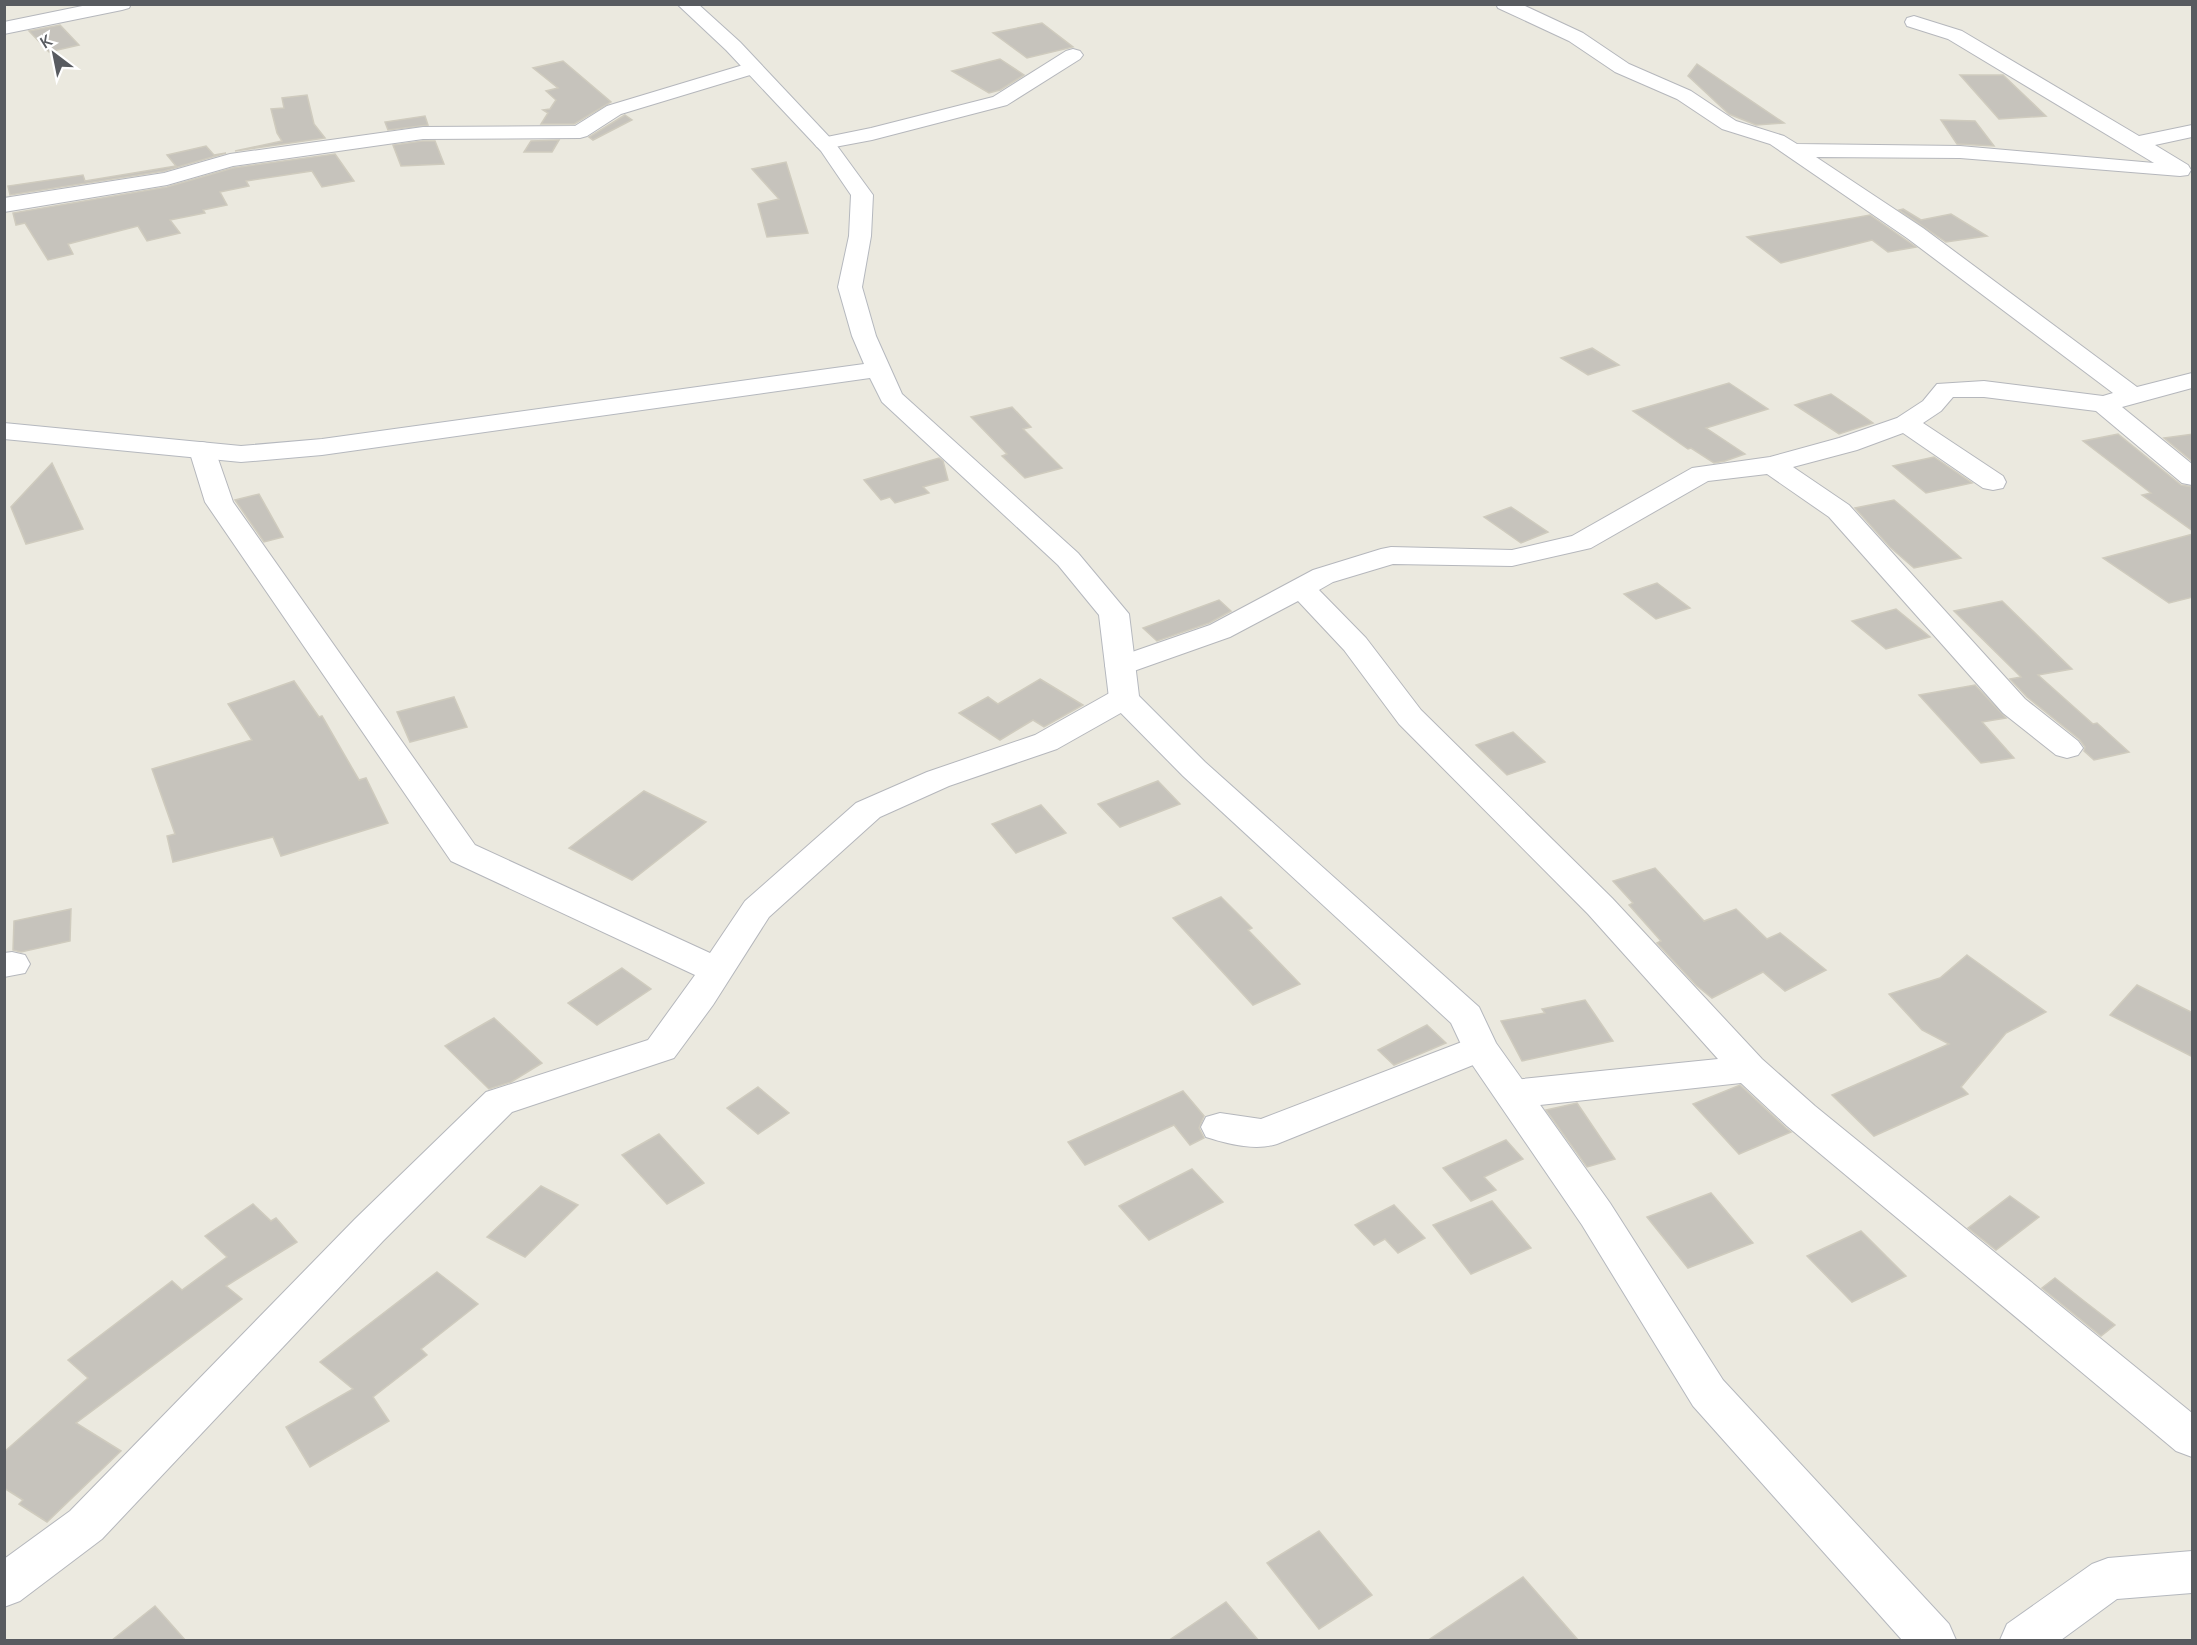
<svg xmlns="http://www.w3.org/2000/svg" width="2197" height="1645" font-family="Manrope,sans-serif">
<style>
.building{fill:#c6c3bc;stroke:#cfcbbe;stroke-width:1.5}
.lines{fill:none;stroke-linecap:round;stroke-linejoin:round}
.street-casing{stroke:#b5b7bc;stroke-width:2}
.secondary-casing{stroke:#b5b8be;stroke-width:2}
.street{fill:#fff;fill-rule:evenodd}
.secondary{fill:#fff;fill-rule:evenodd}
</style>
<rect width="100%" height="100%" fill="#ebe9df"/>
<g class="building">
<polygon points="1042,23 1073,47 1027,58 993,33"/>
<polygon points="60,25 79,45 49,52 29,31"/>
<polygon points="1000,59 1024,75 1000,90 989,93 952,71"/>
<polygon points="563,61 611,102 574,124 541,124 548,113 543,110 550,109 556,100 546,91 558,88 533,68"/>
<polygon points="1697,64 1784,123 1756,125 1729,114 1688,76"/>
<polygon points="1960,75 2003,75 2046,116 1999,119"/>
<polygon points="307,95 314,124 325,138 235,151 282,141 277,133 271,109 284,108 282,98"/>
<polygon points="625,115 632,120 593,140 589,137"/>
<polygon points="425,116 428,125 388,130 385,122"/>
<polygon points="1941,120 1975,121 1994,146 1957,144"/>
<polygon points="559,140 552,152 524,152 531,141"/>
<polygon points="423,141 435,141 444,164 401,166 393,145"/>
<polygon points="206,146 214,155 226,153 164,171 10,195 8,186 83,175 85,181 176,166 167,155"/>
<polygon points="335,154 354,181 322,187 312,171 246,181 249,186 220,192 227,205 203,210 205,213 170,220 180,233 147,241 138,226 68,244 73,254 48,260 25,223 16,225 13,213 167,187 233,168"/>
<polygon points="786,162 808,233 767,237 758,204 779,199 752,169"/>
<polygon points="1903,209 1921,220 1951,214 1987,236 1946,242 1899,210"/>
<polygon points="1870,215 1916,247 1888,252 1872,240 1781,263 1747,237"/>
<polygon points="1592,348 1619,365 1588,375 1561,358"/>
<polygon points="1729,383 1768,409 1706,428 1745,454 1725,461 1714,463 1691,448 1688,449 1633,411"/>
<polygon points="1831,394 1859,413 1873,423 1839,434 1795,405"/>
<polygon points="1012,407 1031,427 1023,429 1062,468 1025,478 1002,456 1007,454 971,417"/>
<polygon points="2118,434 2181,485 2193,487 2193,531 2142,495 2151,493 2083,441"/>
<polygon points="2193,434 2193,462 2164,438"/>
<polygon points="1934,457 1972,483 1926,493 1893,466"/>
<polygon points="939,458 943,461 948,480 923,487 929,493 895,503 890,497 881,500 864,480"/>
<polygon points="52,463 83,529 26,544 11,507"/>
<polygon points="259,494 283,537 264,542 235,500"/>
<polygon points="1894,500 1922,524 1961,558 1914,568 1890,547 1855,508"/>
<polygon points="1511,507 1548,532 1521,543 1484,517"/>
<polygon points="2193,534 2193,597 2169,603 2103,558"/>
<polygon points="1657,583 1690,608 1656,619 1624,594"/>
<polygon points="1219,600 1231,611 1209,623 1157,641 1143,628"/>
<polygon points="2002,601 2072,669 2038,675 2093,724 2097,723 2129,752 2094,760 2084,751 2085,747 2079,739 2027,697 2010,679 2021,677 1954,611"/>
<polygon points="1896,609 1930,637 1886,649 1852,621"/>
<polygon points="1040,679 1083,705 1044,727 1033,720 1000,740 959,713 988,697 998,704"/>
<polygon points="294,681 319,717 322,716 359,780 366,778 388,823 281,856 273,837 173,862 167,836 175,834 152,769 252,740 228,704"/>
<polygon points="1975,685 2006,718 1982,722 2014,758 1981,763 1919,695"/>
<polygon points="454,697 467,727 410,742 397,712"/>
<polygon points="1513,732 1545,762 1507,775 1476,745"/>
<polygon points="1158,781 1180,804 1120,827 1098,804"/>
<polygon points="644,791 706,822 632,880 569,848"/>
<polygon points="1041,805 1066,833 1016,853 992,824"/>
<polygon points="1655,868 1704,921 1736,909 1767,939 1780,933 1826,970 1785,991 1763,972 1712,998 1696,985 1657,943 1661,941 1629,905 1633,903 1613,881"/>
<polygon points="1221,897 1252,928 1248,930 1300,984 1253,1005 1173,918"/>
<polygon points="71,909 70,941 21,952 13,950 14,921"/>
<polygon points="1967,955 2046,1012 2006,1033 1961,1087 1968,1094 1874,1136 1832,1095 1949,1044 1922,1030 1889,994 1940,978"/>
<polygon points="622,968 651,989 597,1025 568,1003"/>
<polygon points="2137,985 2193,1013 2193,1057 2110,1015"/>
<polygon points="1585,1000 1613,1041 1522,1061 1501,1021 1545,1013 1542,1009"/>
<polygon points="494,1018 542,1063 511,1082 489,1089 445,1046"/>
<polygon points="1427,1025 1446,1043 1394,1065 1378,1050"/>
<polygon points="1740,1085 1786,1128 1791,1132 1739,1154 1693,1104"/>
<polygon points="758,1087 789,1113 758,1134 727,1108"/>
<polygon points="1183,1091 1204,1116 1199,1128 1204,1138 1190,1145 1174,1125 1085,1165 1068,1142"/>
<polygon points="1577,1103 1615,1159 1587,1167 1546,1110"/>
<polygon points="659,1134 704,1183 667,1204 622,1155"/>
<polygon points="1506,1140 1523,1159 1484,1177 1496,1190 1471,1201 1443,1168"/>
<polygon points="1192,1169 1223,1202 1149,1240 1119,1206"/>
<polygon points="541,1186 578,1205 525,1257 487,1237"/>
<polygon points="1711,1193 1753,1243 1688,1268 1647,1217"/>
<polygon points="2010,1196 2039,1217 1996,1250 1968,1228"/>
<polygon points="1492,1201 1531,1248 1471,1274 1433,1225"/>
<polygon points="253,1204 271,1221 276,1218 297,1242 226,1286 242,1299 76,1423 121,1451 47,1522 19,1504 23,1500 4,1488 4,1452 88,1378 68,1360 172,1281 182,1290 227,1257 205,1236"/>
<polygon points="1394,1205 1425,1238 1398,1253 1385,1239 1374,1245 1355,1225"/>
<polygon points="1861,1231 1906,1276 1852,1302 1807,1256"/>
<polygon points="437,1272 478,1304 421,1349 427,1355 373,1397 389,1421 310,1467 286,1427 353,1389 320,1362"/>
<polygon points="2055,1278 2084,1301 2115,1325 2101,1336 2042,1288"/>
<polygon points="1319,1531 1372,1595 1319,1629 1267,1563"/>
<polygon points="1523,1577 1579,1641 1427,1641"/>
<polygon points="1226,1602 1259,1641 1168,1641"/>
<polygon points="155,1606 186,1641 111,1641"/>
</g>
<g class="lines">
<defs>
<g id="street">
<polygon points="92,4 131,4 129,8 122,10 4,34 4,22"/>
<polygon points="1496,4 1521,4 1583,33 1629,64 1691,91 1736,121 1784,136 1797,144 1960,146 2154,163 1948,39 1907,26 1905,22 1907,18 1914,16 1962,31 2139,136 2192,125 2192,137 2155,145 2188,165 2191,170 2188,175 2180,176 1960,158 1816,157 1923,228 2137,387 2192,373 2192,388 2122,407 2192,464 2192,485 2182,483 2096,411 1984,397 1953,397 1941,411 1923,423 2003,476 2006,482 2003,488 1993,490 1983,488 1903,433 1857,450 1793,467 1849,505 2025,699 2078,741 2083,748 2078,755 2067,758 2056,755 2003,713 1829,517 1767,474 1708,481 1591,548 1512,566 1393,564 1333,582 1319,590 1366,638 1421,710 1612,898 1762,1059 1815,1106 2192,1413 2192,1457 2176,1451 1787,1126 1741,1083 1513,1108 1500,1104 1494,1094 1500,1084 1513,1080 1718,1059 1588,914 1399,724 1344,650 1298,601 1230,637 1131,672 1120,675 1109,672 1105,666 1109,660 1210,625 1313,570 1381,549 1391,547 1512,550 1572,536 1692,468 1770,457 1839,438 1897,418 1923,401 1937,384 1984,381 2103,396 2113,393 1907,238 1770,144 1722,129 1677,99 1615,72 1569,41 1498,8"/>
<polygon points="1073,49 1080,51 1083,55 1080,59 1007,105 872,140 824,149 817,147 814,143 817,139 871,128 993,97 1066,51"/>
<polygon points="753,62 760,64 763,68 760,72 621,114 587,136 580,138 423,139 233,166 167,185 4,212 4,198 164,173 230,154 423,127 575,126 607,106"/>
<polygon points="202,442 211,444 215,450 233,502 475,845 710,953 745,901 856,803 927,772 1035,735 1113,691 1124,689 1135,691 1139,698 1135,705 1057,749 949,786 880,817 769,917 713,1005 674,1058 512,1112 383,1241 102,1539 20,1601 4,1607 4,1559 70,1511 355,1219 486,1092 648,1040 695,975 451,861 205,502 189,450 193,444"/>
<polygon points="12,952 25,955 30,964 25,973 4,977 4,953"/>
<path d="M1480 1035 1493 1039 1498 1048 1493 1057 1277 1144C1255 1151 1228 1144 1206 1137L1201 1127 1206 1117 1220 1113 1261 1119Z"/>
</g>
<g id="secondary">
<polygon points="677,4 698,4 740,42 835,143 873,195 871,236 862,287 876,336 902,394 1078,553 1124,608 1129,614 1139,696 1205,762 1479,1007 1496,1043 1610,1203 1723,1380 1949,1624 1956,1640 1902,1640 1693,1406 1582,1225 1467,1057 1451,1023 1183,776 1113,705 1109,698 1099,615 1058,565 882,402 870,378 322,455 241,462 4,439 4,423 241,446 322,439 864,364 852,336 838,287 849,236 851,195 821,151 726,50"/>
<polygon points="2192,1551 2192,1593 2117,1599 2061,1640 2000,1640 2007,1624 2092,1564 2108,1558"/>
</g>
</defs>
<use href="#street" class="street-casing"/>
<use href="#secondary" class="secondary-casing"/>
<use href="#street" class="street"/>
<use href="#secondary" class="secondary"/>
</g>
<rect width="2197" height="1645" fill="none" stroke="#585b60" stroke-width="12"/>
<g transform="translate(54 54) rotate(328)" stroke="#ffffff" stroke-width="4.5" paint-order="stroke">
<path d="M0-4.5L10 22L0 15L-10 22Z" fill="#585b60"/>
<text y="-9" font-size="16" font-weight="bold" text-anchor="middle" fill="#585b60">K</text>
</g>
</svg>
